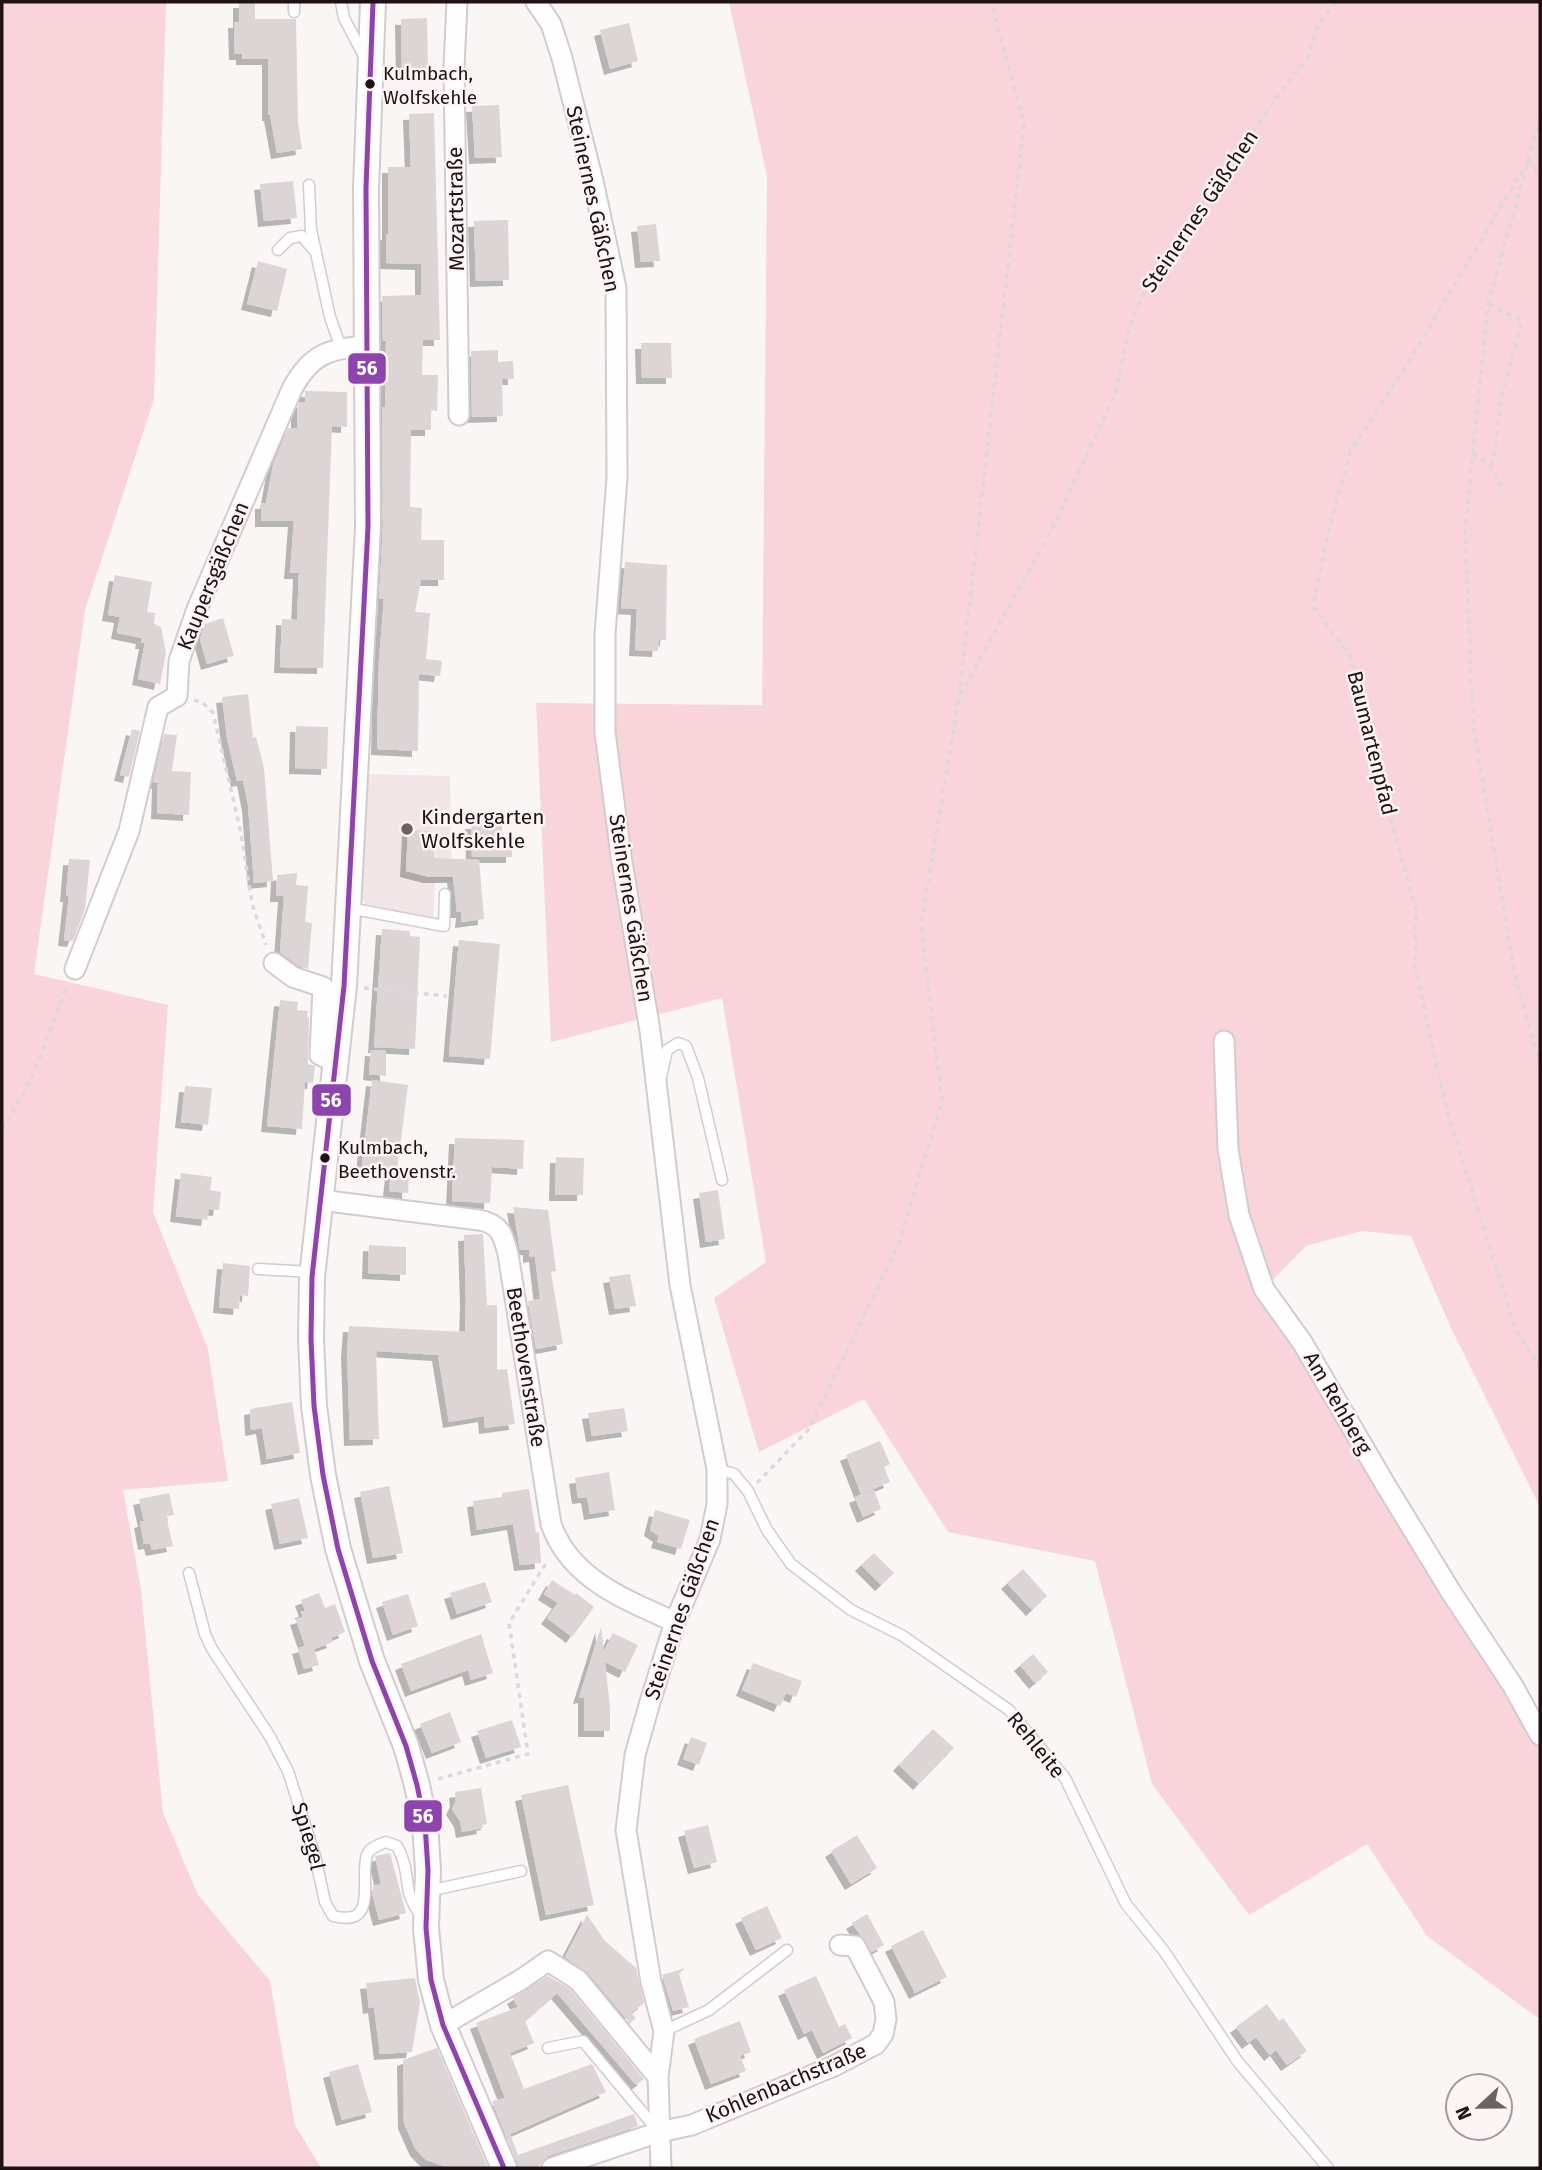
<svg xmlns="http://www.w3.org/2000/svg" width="1542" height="2170" font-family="'Fira Sans',sans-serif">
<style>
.built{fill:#f2e5e7}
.green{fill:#f9d4da}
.building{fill:#ddd4d5;filter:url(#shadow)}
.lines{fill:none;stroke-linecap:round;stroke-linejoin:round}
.service-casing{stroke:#d4cbcc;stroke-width:13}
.minor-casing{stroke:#d4cbcc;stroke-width:23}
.tertiary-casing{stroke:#d4cbcc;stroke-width:28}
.path{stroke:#dbd9d9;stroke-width:3.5;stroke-dasharray:5 5;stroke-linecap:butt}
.service{stroke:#fefefe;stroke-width:10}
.minor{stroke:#fefefe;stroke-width:19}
.tertiary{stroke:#fefefe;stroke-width:24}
.bus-1-casing{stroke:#fcf4f5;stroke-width:10}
.bus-1{stroke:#8e44ad;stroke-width:5}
.bus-dot{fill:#1f1214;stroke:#fcf4f5;stroke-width:2.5}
.poi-dot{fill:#6c6263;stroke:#fcf4f5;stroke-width:2.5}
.labels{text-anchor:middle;stroke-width:5;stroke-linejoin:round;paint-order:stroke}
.bus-label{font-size:19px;fill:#1f1214;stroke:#fcf4f5;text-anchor:start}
.street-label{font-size:21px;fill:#1f1214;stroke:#fcf4f5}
.poi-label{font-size:21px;fill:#1f1214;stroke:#fcf4f5;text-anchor:start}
.line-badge{stroke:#fcf4f5;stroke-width:2.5}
.badge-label{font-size:19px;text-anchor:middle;font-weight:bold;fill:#fff}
</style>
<defs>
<filter id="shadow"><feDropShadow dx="-6" dy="6" stdDeviation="0" flood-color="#0004"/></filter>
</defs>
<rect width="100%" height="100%" fill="#faf6f6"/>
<polygon class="built" points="365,774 450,776 452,882 435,882 433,919 385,912 365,904 361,896"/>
<g class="green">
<polygon points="2,2 166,2 154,399 85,610 34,974 168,1005 153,1212 208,1349 228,1481 123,1490 141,1590 163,1813 198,1895 270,1981 295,2125 321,2168 2,2168"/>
<polygon points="729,2 1540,2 1540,1507 1451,1328 1411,1236 1362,1231 1306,1246 1264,1289 1540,1735 1540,2017 1538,2018 1427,1936 1367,1844 1249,1915 1152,1784 1095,1561 948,1532 864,1399 759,1452 714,1298 766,1262 722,998 551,1042 536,703 762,705 767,176"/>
</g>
<g class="building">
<polygon points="239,2 255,2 255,19 296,19 298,122 302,149 277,153 270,115 268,115 268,59 242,59 242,54 235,54 234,22 239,22"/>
<polygon points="427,18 428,73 402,73 401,19"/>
<polygon points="629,23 638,61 610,69 600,30"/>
<polygon points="499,105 502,157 475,158 472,106"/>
<polygon points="434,113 440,340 423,340 422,375 438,375 437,411 431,410 431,430 411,430 410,507 422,508 421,540 444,540 444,580 421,580 415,612 430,613 426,659 442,661 440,676 419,674 418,751 377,749 379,660 384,599 379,599 383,527 382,407 385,407 386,341 383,341 382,296 421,295 421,264 386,263 386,234 388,234 388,167 411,167 409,114"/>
<polygon points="293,181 297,218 264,221 260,184"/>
<polygon points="508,220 509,280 476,281 474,221"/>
<polygon points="656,224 660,261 641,262 637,226"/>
<polygon points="258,261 287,269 277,311 247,304"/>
<polygon points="641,343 671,343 672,378 642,378"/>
<polygon points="498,350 498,362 513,361 514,379 502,379 503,416 472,417 471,351"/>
<polygon points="305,391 347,392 347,427 332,426 323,668 280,667 282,619 297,620 299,573 290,573 294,521 261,521 261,503 266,503 273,465 288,428 297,429 297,409 300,402 305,402"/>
<polygon points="625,562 667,565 666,640 659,640 658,651 635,650 637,609 621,608"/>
<polygon points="115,575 152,582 147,612 155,613 154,624 161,627 166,653 160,684 138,679 145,643 141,643 142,638 117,633 120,617 108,615"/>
<polygon points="223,618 234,656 207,664 200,639 205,624"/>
<polygon points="248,694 253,738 256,737 264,768 273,881 254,883 248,805 243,780 237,781 227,738 222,697"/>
<polygon points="296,726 328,727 327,769 295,768"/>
<polygon points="132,729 140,731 129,777 120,775"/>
<polygon points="164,734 177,735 172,771 191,772 189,815 157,813 158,783 153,782"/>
<polygon points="471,823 502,823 502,839 512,840 512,857 472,857"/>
<polygon points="408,830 432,831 434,858 479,860 484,919 461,922 462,912 457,912 453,877 429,877 406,871"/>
<polygon points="69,859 90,860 85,909 73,941 64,940 69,896 66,896"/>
<polygon points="297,873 296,885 308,886 305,922 312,923 308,969 299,966 280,952 284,896 276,896 277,875"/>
<polygon points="382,929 410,931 410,936 420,937 415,1049 374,1047"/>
<polygon points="459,940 500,944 490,1059 449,1056"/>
<polygon points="280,1000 298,1002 297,1010 308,1011 307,1017 309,1018 308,1064 315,1066 313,1083 305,1082 302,1129 267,1126"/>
<polygon points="371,1050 386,1051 386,1076 369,1074"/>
<polygon points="372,1080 408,1085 397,1170 362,1165"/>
<polygon points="185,1086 212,1088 208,1125 181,1122"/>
<polygon points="455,1138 524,1140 523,1169 492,1167 490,1203 452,1201"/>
<polygon points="556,1157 584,1158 583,1195 555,1195"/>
<polygon points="391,1172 409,1174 408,1193 389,1191"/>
<polygon points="181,1173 212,1177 210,1190 221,1192 219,1210 209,1209 207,1220 176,1216"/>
<polygon points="718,1190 725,1239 706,1242 699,1193"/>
<polygon points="513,1207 548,1210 556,1271 551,1272 563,1344 536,1349 528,1301 540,1299 535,1256 529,1257 529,1249 520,1250"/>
<polygon points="483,1234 487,1305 497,1305 497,1370 507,1369 515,1424 485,1428 484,1416 449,1422 438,1355 376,1351 379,1439 350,1440 347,1351 349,1326 465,1332 466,1300 464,1235"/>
<polygon points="369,1245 406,1247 406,1275 368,1273"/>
<polygon points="223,1263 250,1266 248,1296 240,1295 239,1309 219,1307"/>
<polygon points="630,1274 636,1306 615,1309 609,1277"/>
<polygon points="292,1402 300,1453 267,1459 262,1428 251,1430 250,1409"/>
<polygon points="624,1408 628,1431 592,1436 588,1413"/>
<polygon points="880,1441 890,1464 884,1467 890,1482 861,1494 846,1455"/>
<polygon points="609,1472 615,1510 590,1514 587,1497 578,1498 575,1478"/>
<polygon points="389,1486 403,1553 373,1558 360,1492"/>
<polygon points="529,1489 536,1533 539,1532 541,1563 520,1565 513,1524 477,1530 473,1501 502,1497 502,1493"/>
<polygon points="874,1490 881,1509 863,1517 855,1497"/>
<polygon points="169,1493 174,1515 166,1516 173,1546 152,1550 150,1543 144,1544 140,1522 144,1521 139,1499"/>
<polygon points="299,1498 308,1538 280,1544 271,1504"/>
<polygon points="655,1510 690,1520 681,1549 657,1542 659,1536 650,1530"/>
<polygon points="874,1553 894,1573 881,1585 861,1565"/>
<polygon points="1023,1569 1047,1596 1032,1610 1007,1583"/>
<polygon points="552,1580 575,1595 576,1593 594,1607 572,1637 547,1618 558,1603 544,1594"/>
<polygon points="485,1582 492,1602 457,1614 450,1593"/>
<polygon points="319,1593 325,1608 335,1604 345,1632 331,1638 333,1642 314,1649 319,1665 304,1669 298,1648 305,1646 296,1619 303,1617 301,1612 305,1611 301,1600"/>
<polygon points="408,1594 418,1626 393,1635 382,1602"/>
<polygon points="601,1627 604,1651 613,1633 638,1645 625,1672 605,1662 610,1707 610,1731 584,1731 584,1697 579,1698"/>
<polygon points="481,1634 493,1673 471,1680 468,1670 411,1691 401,1664"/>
<polygon points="1033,1654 1048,1672 1035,1683 1020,1665"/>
<polygon points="753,1663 802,1681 796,1697 786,1693 780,1706 742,1690"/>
<polygon points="450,1712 461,1742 432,1753 420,1724"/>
<polygon points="512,1720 521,1747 486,1758 477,1731"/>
<polygon points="933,1729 954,1748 919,1784 899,1765"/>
<polygon points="691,1737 707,1743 699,1765 683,1759"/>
<polygon points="568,1785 594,1905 546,1915 521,1795"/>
<polygon points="481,1788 487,1824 482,1825 483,1828 462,1832 460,1821 452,1809 456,1801 455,1792"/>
<polygon points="708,1825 717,1862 694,1868 684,1831"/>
<polygon points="857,1835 877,1868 851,1884 831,1851"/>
<polygon points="390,1853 406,1913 379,1920 372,1893 373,1886 381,1884 375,1856"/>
<polygon points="767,1906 782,1938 756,1950 741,1918"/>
<polygon points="867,1914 884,1945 872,1952 852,1923"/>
<polygon points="587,1915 605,1941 636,1968 644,2003 631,2013 636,2018 630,2023 587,1972 565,1957"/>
<polygon points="923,1930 947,1977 915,1993 891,1946"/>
<polygon points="685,1968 679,1974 689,2007 673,2011 662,1975"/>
<polygon points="548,1976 570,1989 644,2079 636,2085 557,1993 525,2021 534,2043 510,2053 524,2089 592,2064 606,2092 510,2134 518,2155 634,2114 638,2126 548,2156 540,2165 533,2168 519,2168 492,2101 505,2098 476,2023 518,2007 513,1998"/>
<polygon points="816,1976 839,2027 845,2024 852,2038 823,2053 812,2030 804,2034 784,1990"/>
<polygon points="415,1978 420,2003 412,2052 380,2054 374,2007 369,2008 366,1983"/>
<polygon points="1267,2004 1279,2021 1283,2018 1307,2051 1287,2065 1276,2050 1270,2055 1256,2037 1248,2043 1236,2027"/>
<polygon points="740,2021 751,2052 740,2056 746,2071 711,2084 694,2039"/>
<polygon points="437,2048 488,2168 450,2168 426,2160 416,2150 404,2123 403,2060"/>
<polygon points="358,2064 372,2112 342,2120 329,2072"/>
</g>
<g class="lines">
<defs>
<g id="service">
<polyline points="341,2 344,18 365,58"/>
<polyline points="294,12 294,2"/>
<polyline points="309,185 311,230 330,317 341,348"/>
<polyline points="278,250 290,238 302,236 313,249"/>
<polyline points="349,908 444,926 445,894"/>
<polyline points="661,1077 667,1050 678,1043 686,1046 698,1078 722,1180"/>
<polyline points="258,1269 312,1272"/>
<polyline points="717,1469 734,1474 748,1491 767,1530 791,1564 851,1610 903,1636 1009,1710 1065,1778 1126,1904 1164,1951 1238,2062 1328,2168"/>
<path id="s1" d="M189 1573 205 1634 212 1649 269 1735 288 1771 315 1856 325 1902 333 1916C380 1928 359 1878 367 1855 370 1847 379 1845 386 1842L397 1846C406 1862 406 1876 409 1893 411 1901 416 1908 420 1915"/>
<polyline points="428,1891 521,1871"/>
<polyline points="664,2031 709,2010 787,1950"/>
<polyline points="548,2048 583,2041 658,2131"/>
</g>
<g id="minor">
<polyline points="457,2 454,67 459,415"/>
<polyline points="536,2 551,24 562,58 593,181 616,288 617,478 605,634 605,732 621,856 650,1031 680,1285 717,1469 717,1504 710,1539 675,1622 650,1702 635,1755 626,1830 651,1982 664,2031 658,2077 661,2168"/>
<polyline points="274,963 293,977 323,987 320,1055 335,1062"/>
<path d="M75 969 129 831 158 707 177 696 179 661 197 609 292 389C312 352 329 350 368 345"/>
<polyline points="1224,1041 1228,1149 1239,1215 1264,1289 1302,1342 1385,1484 1451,1592 1513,1686 1540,1735"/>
<path d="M320 1200 479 1220C500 1224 503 1234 508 1254L551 1524C570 1579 626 1600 675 1622"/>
<polyline points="443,2025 522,1979 548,1961 578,1980 658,2077"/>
<polyline points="552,2168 659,2132 692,2125 834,2066 876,2044 883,2034 886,2019 884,2002 855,1946 840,1945"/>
</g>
<polyline id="tertiary" points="373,2 366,188 368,527 344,986 312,1277 311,1339 314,1406 323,1475 338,1549 372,1661 406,1746 417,1785 425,1824 428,1870 426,1928 431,1980 443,2025 504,2168"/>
</defs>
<use href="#service" class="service-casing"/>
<use href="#minor" class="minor-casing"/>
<use href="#tertiary" class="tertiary-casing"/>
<g class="path">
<polyline points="1540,117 1488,304 1465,531 1473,723 1514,972 1540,1066"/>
<polyline points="1528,161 1414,353 1350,452 1330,525 1313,607 1350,656 1367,706 1391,819 1416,909 1415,967 1447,1111 1515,1328 1540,1369"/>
<polyline points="1528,161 1540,177"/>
<polyline points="1489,304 1522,321 1502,393 1492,468"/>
<polyline points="1473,453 1492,468 1502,489"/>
<polyline points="960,695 1053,527 1116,392 1130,325 1149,279 1285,86 1308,58 1319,24 1336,2"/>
<polyline points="194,700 202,702 213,713 240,828 252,903 266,945"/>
<polyline points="364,988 447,996"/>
<polyline points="2,1130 31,1080 67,986"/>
<polyline points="757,1483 809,1429 898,1245 942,1102 921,925 959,697 1024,124 991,2"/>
<polyline points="438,1779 528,1754 509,1623 548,1560"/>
</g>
<use href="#service" class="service"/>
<use href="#minor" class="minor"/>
<use href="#tertiary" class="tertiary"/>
<defs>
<polyline id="bus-1" points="373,2 366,188 368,527 344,986 312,1277 311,1339 314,1406 323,1475 338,1549 372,1661 406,1746 417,1785 425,1824 428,1870 426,1928 431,1980 443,2025 504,2168"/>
</defs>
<use href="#bus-1" class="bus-1-casing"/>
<use href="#bus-1" class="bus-1"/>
</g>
<g class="bus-dot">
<circle cx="370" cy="84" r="6"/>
<circle cx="325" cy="1158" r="6"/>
</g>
<circle class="poi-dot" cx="407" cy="829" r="7"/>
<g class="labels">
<g class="bus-label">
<text x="383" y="80">Kulmbach,<tspan x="383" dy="24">Wolfskehle</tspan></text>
<text x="338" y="1154">Kulmbach,<tspan x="338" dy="24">Beethovenstr.</tspan></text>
</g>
<g class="street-label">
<text transform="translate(593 199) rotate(78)" y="7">Steinernes Gäßchen</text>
<text transform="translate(456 209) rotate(-91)" y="7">Mozartstraße</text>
<text transform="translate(1200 211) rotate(-56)" y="7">Steinernes Gäßchen</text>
<text transform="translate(213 576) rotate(-68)" y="7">Kaupersgäßchen</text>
<text transform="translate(1372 743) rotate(76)" y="7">Baumartenpfad</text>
<text transform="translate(631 908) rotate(81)" y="7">Steinernes Gäßchen</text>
<text transform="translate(526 1367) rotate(81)" y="7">Beethovenstraße</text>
<text transform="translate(1338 1403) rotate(60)" y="7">Am Rehberg</text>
<text transform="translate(682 1609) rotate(-71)" y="7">Steinernes Gäßchen</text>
<text transform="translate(1036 1745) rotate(51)" y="7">Rehleite</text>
<text dy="7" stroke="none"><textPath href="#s1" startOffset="292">Spiegel</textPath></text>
<text transform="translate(786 2083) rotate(-23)" y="7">Kohlenbachstraße</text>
</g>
<g class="poi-label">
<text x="421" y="824">Kindergarten<tspan x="421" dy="24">Wolfskehle</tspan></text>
</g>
</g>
<g class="line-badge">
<rect x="347" y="352" width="40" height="33" rx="7" fill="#8e44ad"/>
<rect x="311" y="1083" width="41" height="34" rx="7" fill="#8e44ad"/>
<rect x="403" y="1799" width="40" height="34" rx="7" fill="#8e44ad"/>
</g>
<g class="badge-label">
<text x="367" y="375">56</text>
<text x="331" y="1107">56</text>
<text x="423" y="1823">56</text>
</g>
<rect width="1542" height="2170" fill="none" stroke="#1f1214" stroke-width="7"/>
<g transform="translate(1479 2107) rotate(248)"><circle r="33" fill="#fcf4f5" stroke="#a49a9b" stroke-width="2"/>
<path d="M0-5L12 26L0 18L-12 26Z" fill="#6c6263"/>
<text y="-10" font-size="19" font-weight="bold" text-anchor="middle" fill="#1f1214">N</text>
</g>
</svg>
